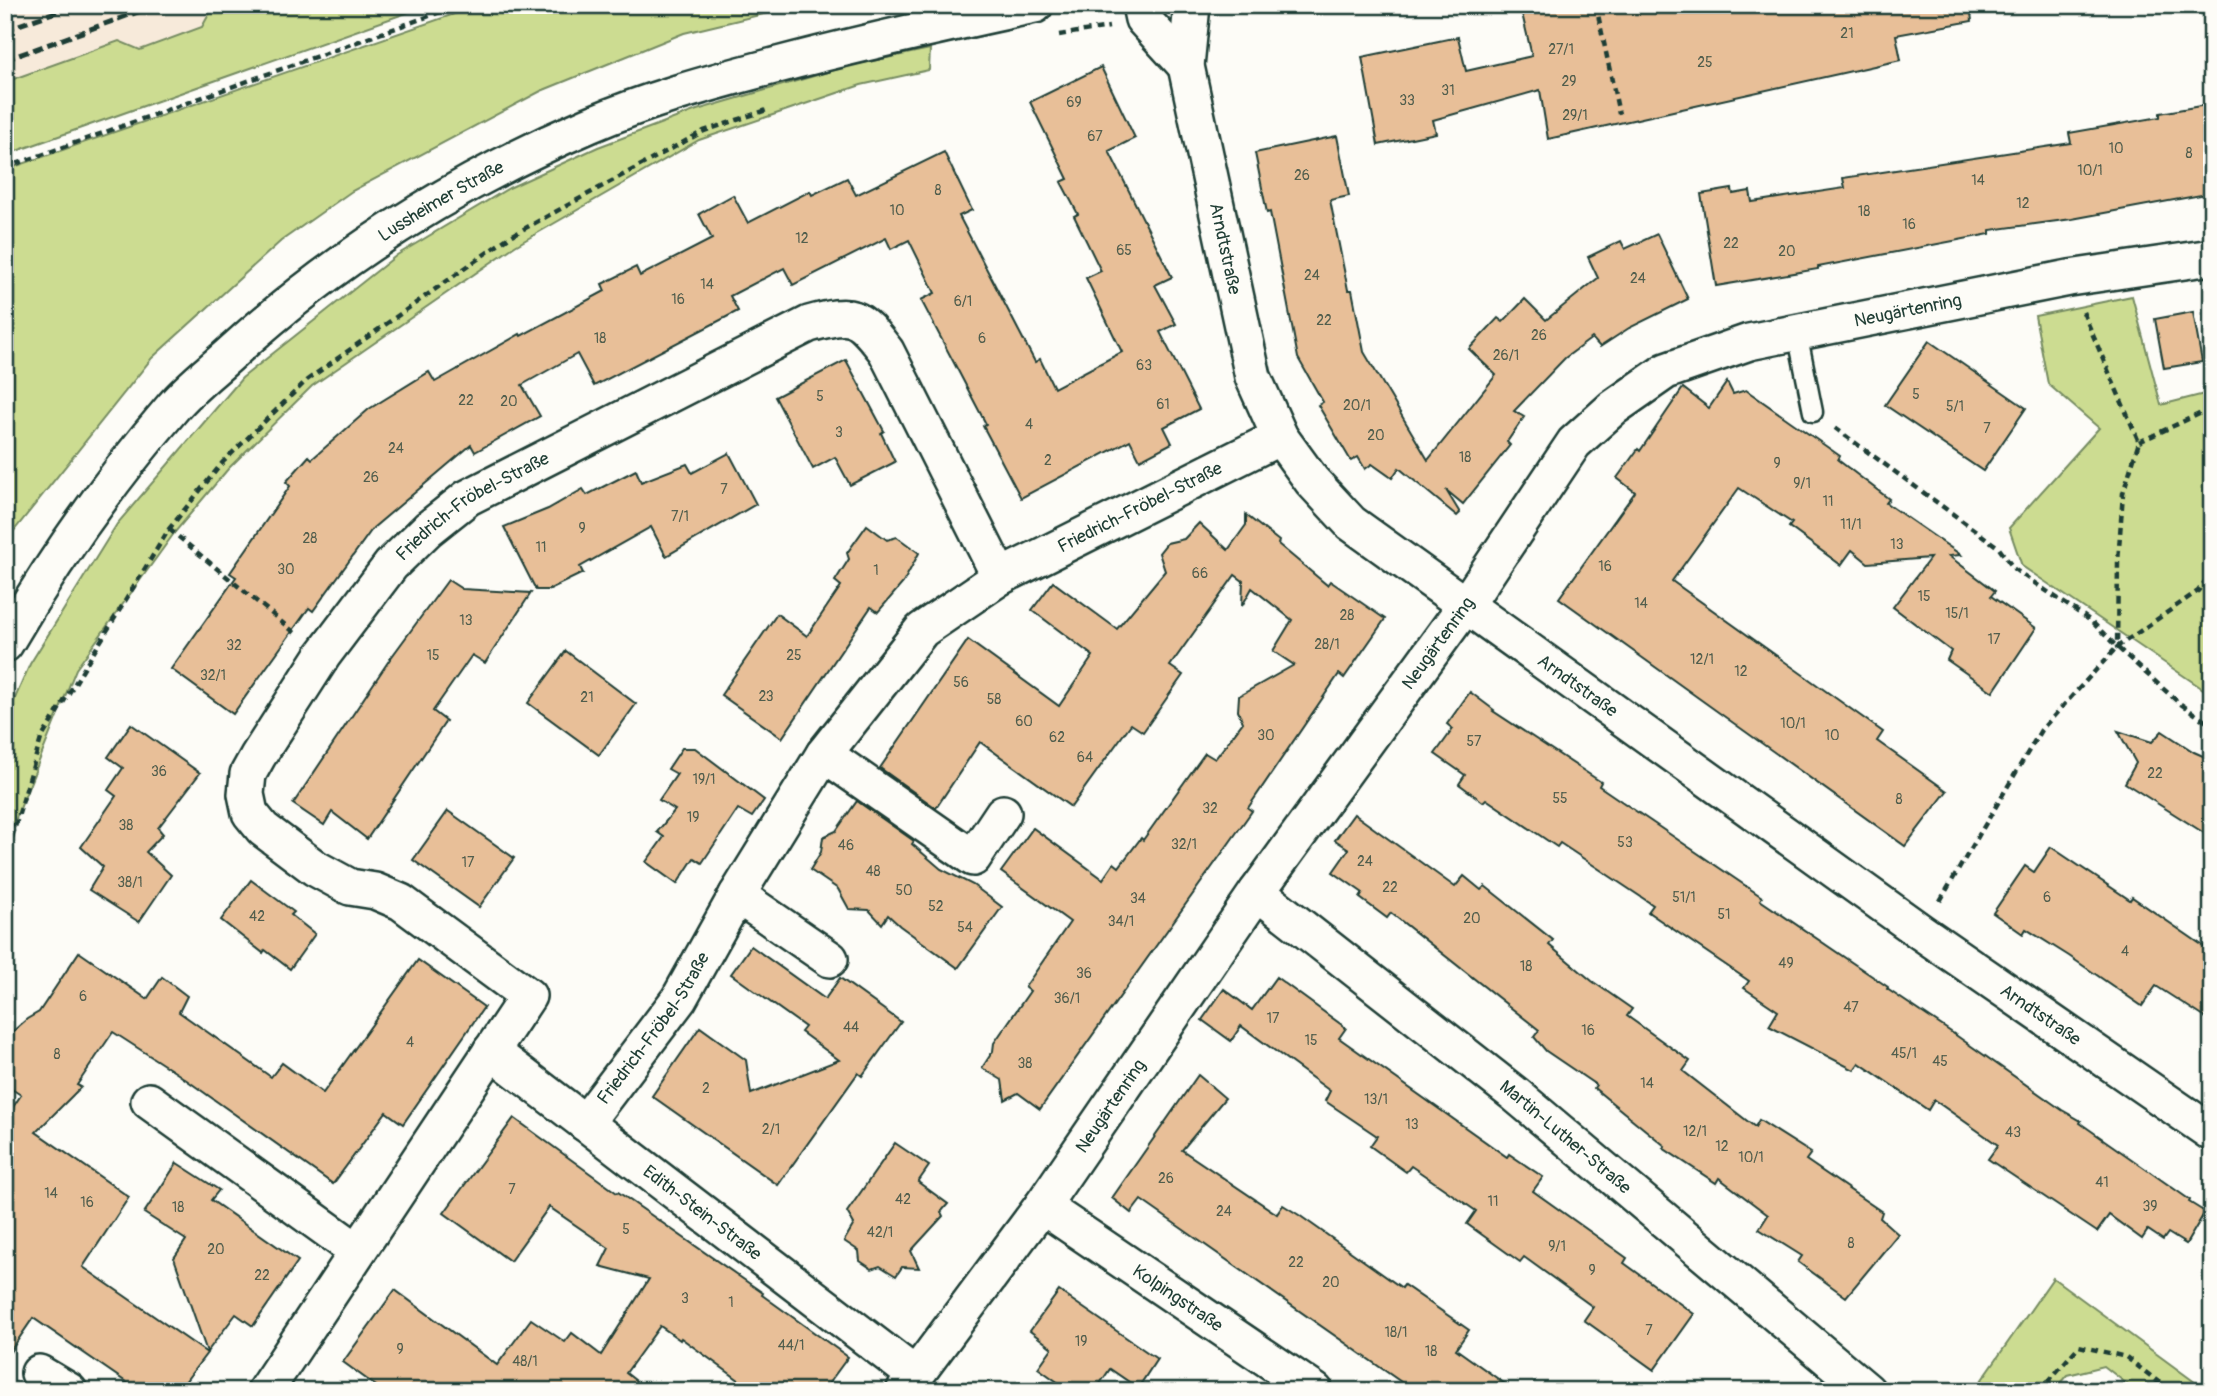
<svg xmlns="http://www.w3.org/2000/svg" width="2217" height="1396" font-family="Pangolin,sans-serif">
<style>
.built{fill:#f7eada}
.green{fill:#ccdc91;stroke:#768c62;stroke-width:2}
.building{fill:#e8bf98;stroke:#1f3d34;stroke-width:2}
.lines{fill:none;stroke-linecap:round;stroke-linejoin:round}
.service-casing{stroke:#1f3d34;stroke-width:23}
.minor-casing{stroke:#1f3d34;stroke-width:40}
.path{stroke:#1f3d34;stroke-width:4.5;stroke-dasharray:7 5;stroke-linecap:butt}
.service{stroke:#fdfcf7;stroke-width:18}
.minor{stroke:#fdfcf7;stroke-width:35}
.rail{stroke:#1f3d34;stroke-width:5;stroke-dasharray:10 5;stroke-linecap:butt}
.labels{text-anchor:middle;stroke-width:6;stroke-linejoin:round;paint-order:stroke}
.number-label{font-size:14px;fill:#515e4d}
.street-label{font-size:18px;fill:#1f3d34;stroke:#fdfcf7}
</style>
<rect width="100%" height="100%" fill="#fdfcf7"/>
<filter id="ink" filterUnits="userSpaceOnUse"><feTurbulence type="fractalNoise" baseFrequency=".0143" numOctaves="2"/><feDisplacementMap in="SourceGraphic" scale="14" xChannelSelector="R" yChannelSelector="G"/><feConvolveMatrix kernelMatrix="1 2 1 2 8 2 1 2 1" color-interpolation-filters="sRGB"/></filter>
<g filter="url(#ink)">
<polygon class="built" points="5,5 219,5 213,7 203,27 140,50 118,41 5,82"/>
<g class="green">
<polygon points="219,5 429,5 5,155 5,82 119,41 140,50 202,27 213,7"/>
<polygon points="480,5 801,5 684,33 541,91 352,191 281,241 152,358 5,542 5,170"/>
<polygon points="930,49 929,70 861,85 699,140 515,246 312,386 228,469 175,532 76,669 5,846 5,721 30,664 117,524 242,378 397,255 509,188 598,147 697,110 848,66"/>
<polygon points="2132,296 2161,405 2212,392 2212,684 2206,691 2022,566 2009,528 2099,428 2048,384 2035,316"/>
<polygon points="2053,1278 2207,1391 2136,1391 2104,1366 2068,1375 2054,1391 1974,1391"/>
</g>
<g class="building">
<polygon points="1520,5 1970,5 1972,21 1896,35 1901,60 1548,139 1540,90 1433,120 1436,133 1378,145 1362,57 1458,37 1466,71 1532,56"/>
<polygon points="1101,67 1135,138 1109,151 1172,277 1155,285 1176,324 1160,332 1199,409 1164,427 1172,443 1140,460 1130,440 1021,498 983,426 986,424 921,300 935,293 909,240 891,249 886,238 793,285 784,268 730,296 738,311 594,386 577,354 522,385 540,416 475,452 471,445 373,528 313,611 309,608 233,714 171,669 236,577 230,573 290,486 286,482 309,456 312,459 369,409 429,372 435,382 520,334 521,336 605,291 602,284 636,267 640,276 712,239 699,214 733,195 748,223 810,191 812,195 847,178 856,195 944,152 972,210 959,216 1035,362 1040,359 1054,388 1122,352 1086,278 1101,271 1074,216 1078,214 1061,182 1068,179 1030,102"/>
<polygon points="2212,104 2212,193 2072,219 1990,230 1990,234 1818,267 1818,269 1716,286 1701,194 1732,189 1733,194 1750,191 1752,202 1845,188 1843,178 2071,143 2069,133 2160,117 2160,113"/>
<polygon points="1337,136 1349,196 1330,200 1348,290 1352,290 1364,352 1428,460 1496,375 1469,349 1498,318 1503,322 1525,299 1546,320 1598,278 1588,257 1621,241 1625,249 1657,234 1688,299 1629,328 1600,347 1592,338 1565,358 1514,411 1524,417 1507,442 1510,445 1463,504 1446,490 1460,513 1457,516 1399,468 1392,478 1372,464 1365,469 1358,457 1351,461 1318,405 1323,402 1298,358 1270,212 1267,213 1255,153"/>
<polygon points="2193,312 2202,362 2164,368 2155,319"/>
<polygon points="1929,341 2026,408 1983,471 1885,405"/>
<polygon points="846,360 884,431 881,433 895,462 850,485 835,457 813,469 775,397"/>
<polygon points="1727,382 1733,394 1746,390 1840,456 1838,460 1889,499 1886,503 1961,555 1949,556 1995,591 1991,596 2036,628 1993,692 1947,660 1951,651 1893,607 1930,558 1868,563 1852,550 1841,565 1789,527 1792,523 1739,488 1672,581 1883,732 1877,741 1947,791 1905,846 1559,598 1635,492 1617,478 1638,449 1640,451 1683,388 1709,408"/>
<polygon points="729,453 756,504 666,556 651,527 580,567 583,573 548,590 536,590 504,527 548,509 583,489 587,495 636,470 641,482 687,464 692,473"/>
<polygon points="1246,515 1279,541 1278,544 1327,585 1330,581 1385,619 1344,678 1339,674 1248,808 1252,811 1040,1109 1018,1093 1005,1100 1002,1080 982,1068 993,1051 994,1043 1030,991 1025,987 1070,922 1001,872 1033,828 1103,879 1114,863 1119,867 1141,838 1143,840 1205,753 1215,759 1243,722 1238,711 1239,696 1294,665 1273,651 1292,620 1252,588 1242,606 1243,581 1235,575 1170,666 1183,675 1143,732 1131,724 1071,807 980,742 936,808 880,768 968,640 1059,706 1093,656 1032,610 1053,582 1117,629 1165,571 1159,553 1167,543 1184,539 1199,523 1228,550 1246,525"/>
<polygon points="867,525 887,540 897,537 919,553 903,583 878,612 871,607 782,738 721,695 777,614 807,636 841,586 835,581 849,559 847,553"/>
<polygon points="448,580 462,589 531,593 485,663 472,655 433,711 446,721 367,839 332,812 324,825 293,804 390,659"/>
<polygon points="566,651 636,704 599,755 528,703"/>
<polygon points="1470,692 1494,710 1493,711 1601,782 1599,786 1762,897 1760,900 1888,987 1887,989 1957,1036 2062,1110 2081,1121 2080,1123 2190,1200 2189,1202 2205,1212 2186,1244 2168,1233 2163,1240 2148,1230 2142,1239 2109,1215 2097,1232 1988,1159 1998,1145 1934,1100 1928,1110 1859,1063 1854,1070 1769,1026 1778,1011 1744,988 1749,981 1648,912 1653,905 1560,843 1557,847 1486,799 1483,802 1459,784 1465,775 1435,754 1453,729 1447,724"/>
<polygon points="131,724 200,773 158,828 163,834 146,852 171,875 139,922 89,890 103,867 81,847 116,796 108,790 123,768 108,757"/>
<polygon points="2118,731 2152,742 2162,731 2194,752 2212,760 2212,838 2125,783 2136,763"/>
<polygon points="682,748 695,748 764,800 752,817 738,809 702,863 694,858 677,884 646,862 664,837 657,832 675,810 659,800 677,774 668,769"/>
<polygon points="857,801 914,841 912,844 941,869 973,885 1002,907 958,968 900,926 888,915 882,924 869,910 849,909 838,889 810,870 821,852 823,837 836,831"/>
<polygon points="448,811 514,858 479,907 413,860"/>
<polygon points="1354,814 1455,887 1464,876 1481,890 1485,886 1553,940 1549,945 1592,981 1632,1009 1627,1016 1690,1061 1683,1071 1755,1127 1759,1120 1811,1153 1806,1160 1882,1212 1880,1218 1898,1234 1846,1297 1798,1262 1802,1256 1759,1229 1768,1215 1719,1178 1716,1183 1663,1148 1665,1146 1594,1088 1596,1085 1546,1051 1534,1037 1539,1030 1391,913 1387,918 1360,898 1363,893 1333,872 1349,849 1335,840"/>
<polygon points="2051,847 2130,900 2132,897 2212,952 2212,1022 2156,986 2142,1006 2069,956 2026,929 2023,934 1993,913 2025,866 2034,872"/>
<polygon points="251,880 294,912 291,915 315,934 290,969 265,950 263,953 221,920"/>
<polygon points="751,946 825,999 840,978 901,1022 862,1076 858,1073 778,1185 652,1096 700,1027 746,1060 751,1094 839,1060 801,1032 805,1027 731,974"/>
<polygon points="79,952 147,999 162,977 187,996 179,1012 271,1077 282,1063 323,1093 418,960 484,1007 403,1124 386,1112 333,1184 178,1074 113,1032 77,1085 81,1087 36,1132 129,1197 83,1267 207,1353 178,1391 139,1391 33,1318 5,1359 5,1111 9,1113 21,1095 5,1085 5,1038 27,1019 39,1012"/>
<polygon points="1276,977 1346,1028 1339,1038 1507,1157 1509,1154 1543,1177 1533,1191 1627,1258 1624,1263 1694,1314 1654,1370 1584,1320 1593,1307 1524,1257 1520,1262 1467,1224 1476,1211 1411,1166 1406,1172 1370,1146 1377,1136 1325,1101 1330,1091 1241,1026 1231,1041 1202,1020 1224,989 1252,1010"/>
<polygon points="1198,1075 1225,1098 1182,1150 1277,1214 1283,1205 1299,1215 1402,1288 1404,1285 1469,1330 1456,1349 1515,1391 1414,1391 1141,1200 1131,1213 1112,1198"/>
<polygon points="514,1118 617,1193 618,1192 763,1293 762,1295 848,1357 823,1391 754,1391 681,1338 680,1340 660,1326 626,1373 649,1391 383,1391 343,1362 395,1290 497,1365 531,1319 565,1342 572,1333 601,1355 649,1279 600,1266 609,1248 549,1207 510,1261 444,1213"/>
<polygon points="895,1143 929,1166 918,1182 948,1204 941,1212 943,1216 911,1251 919,1268 902,1267 896,1276 880,1266 872,1269 860,1261 859,1251 844,1241 854,1224 847,1212"/>
<polygon points="177,1163 219,1190 211,1200 298,1261 253,1326 236,1314 207,1352 174,1258 186,1240 144,1213"/>
<polygon points="1059,1291 1157,1359 1138,1388 1110,1369 1095,1391 1070,1391 1038,1368 1052,1348 1030,1331"/>
</g>
<g class="lines">
<defs>
<polyline id="service" points="1797,332 1813,412"/>
<g id="minor">
<polyline points="1140,5 1143,19 1186,66"/>
<path id="s1" d="M1192 5 1186 66 1253 377 1280 437 1312 481 1351 523 1921 932 2212 1133"/>
<path id="s2" d="M5 644C54 560 110 480 173 407 189 388 210 372 229 355 336 257 456 182 589 125 647 100 709 83 770 67 857 44 946 24 1035 5"/>
<polyline points="824,754 973,858 1003,813"/>
<path id="s3" d="M1257 892 1516 1095 1867 1391"/>
<polyline points="737,895 830,959"/>
<path id="s4" d="M491 1051 915 1375"/>
<polyline points="149,1101 357,1251"/>
<path id="s5" d="M585 1123 679 999 737 895 824 754 922 630 1000 577 1280 437"/>
<path id="s6" d="M1042 1206 1315 1391"/>
<polyline points="39,1373 69,1391"/>
<path id="s7" d="M265 1391 528 996 401 902 375 891 350 887 315 868 263 829 250 813 246 794 248 774 258 756 323 655 391 565 428 529 467 498 809 324C854 312 857 314 886 351L1000 577"/>
<path id="s8" d="M904 1391 1042 1206 1257 892 1465 606 1574 443 1613 408 1666 371 1749 342 2069 278 2212 257"/>
</g>
</defs>
<use href="#service" class="service-casing"/>
<use href="#minor" class="minor-casing"/>
<g class="path">
<polyline points="1596,5 1619,114"/>
<polyline points="1059,35 1109,27"/>
<polyline points="5,168 460,5"/>
<polyline points="2083,312 2139,442 2123,493 2118,562 2117,647 2198,591 2212,572"/>
<polyline points="1835,428 1998,547 2014,569 2091,621 2117,647 2178,702 2212,726"/>
<polyline points="2139,442 2212,408"/>
<polyline points="169,529 295,633"/>
<polyline points="5,861 41,739 169,529 223,462 307,380 509,237 704,131 767,110"/>
<polyline points="1940,901 2041,730 2117,647"/>
<polyline points="2040,1391 2079,1346 2126,1357 2170,1391"/>
</g>
<use href="#service" class="service"/>
<use href="#minor" class="minor"/>
<g class="rail">
<polyline points="5,30 75,5"/>
<polyline points="5,60 157,5"/>
</g>
</g>
</g>
<g class="labels">
<g class="number-label">
<text x="1847" y="38">21</text>
<text x="1561" y="54">27/1</text>
<text x="1705" y="67">25</text>
<text x="1569" y="86">29</text>
<text x="1448" y="95">31</text>
<text x="1407" y="105">33</text>
<text x="1074" y="107">69</text>
<text x="1575" y="120">29/1</text>
<text x="1095" y="141">67</text>
<text x="2116" y="153">10</text>
<text x="2189" y="158">8</text>
<text x="2090" y="175">10/1</text>
<text x="1302" y="180">26</text>
<text x="1978" y="185">14</text>
<text x="938" y="195">8</text>
<text x="2023" y="208">12</text>
<text x="897" y="215">10</text>
<text x="1864" y="216">18</text>
<text x="1909" y="229">16</text>
<text x="802" y="243">12</text>
<text x="1731" y="248">22</text>
<text x="1124" y="255">65</text>
<text x="1787" y="256">20</text>
<text x="1312" y="280">24</text>
<text x="1638" y="283">24</text>
<text x="707" y="289">14</text>
<text x="678" y="304">16</text>
<text x="963" y="306">6/1</text>
<text x="1324" y="325">22</text>
<text x="1539" y="340">26</text>
<text x="600" y="343">18</text>
<text x="982" y="343">6</text>
<text x="1506" y="360">26/1</text>
<text x="1144" y="370">63</text>
<text x="1916" y="399">5</text>
<text x="820" y="401">5</text>
<text x="466" y="405">22</text>
<text x="509" y="406">20</text>
<text x="1163" y="409">61</text>
<text x="1357" y="410">20/1</text>
<text x="1955" y="411">5/1</text>
<text x="1029" y="429">4</text>
<text x="1987" y="433">7</text>
<text x="839" y="437">3</text>
<text x="1376" y="440">20</text>
<text x="396" y="453">24</text>
<text x="1465" y="462">18</text>
<text x="1048" y="465">2</text>
<text x="1777" y="468">9</text>
<text x="371" y="482">26</text>
<text x="1802" y="488">9/1</text>
<text x="724" y="494">7</text>
<text x="1828" y="506">11</text>
<text x="680" y="521">7/1</text>
<text x="1851" y="529">11/1</text>
<text x="582" y="533">9</text>
<text x="310" y="543">28</text>
<text x="1897" y="549">13</text>
<text x="541" y="552">11</text>
<text x="1605" y="571">16</text>
<text x="286" y="574">30</text>
<text x="876" y="575">1</text>
<text x="1200" y="578">66</text>
<text x="1924" y="601">15</text>
<text x="1641" y="608">14</text>
<text x="1957" y="618">15/1</text>
<text x="1347" y="620">28</text>
<text x="466" y="625">13</text>
<text x="1994" y="644">17</text>
<text x="1327" y="649">28/1</text>
<text x="234" y="650">32</text>
<text x="433" y="660">15</text>
<text x="794" y="660">25</text>
<text x="1702" y="664">12/1</text>
<text x="1741" y="676">12</text>
<text x="213" y="680">32/1</text>
<text x="961" y="687">56</text>
<text x="766" y="701">23</text>
<text x="587" y="702">21</text>
<text x="994" y="704">58</text>
<text x="1024" y="726">60</text>
<text x="1793" y="728">10/1</text>
<text x="1266" y="740">30</text>
<text x="1832" y="740">10</text>
<text x="1057" y="742">62</text>
<text x="1474" y="746">57</text>
<text x="1085" y="762">64</text>
<text x="159" y="776">36</text>
<text x="2155" y="778">22</text>
<text x="704" y="784">19/1</text>
<text x="1560" y="803">55</text>
<text x="1899" y="804">8</text>
<text x="1210" y="813">32</text>
<text x="693" y="822">19</text>
<text x="126" y="830">38</text>
<text x="1625" y="847">53</text>
<text x="1184" y="849">32/1</text>
<text x="846" y="850">46</text>
<text x="1365" y="866">24</text>
<text x="468" y="867">17</text>
<text x="873" y="876">48</text>
<text x="130" y="887">38/1</text>
<text x="1390" y="892">22</text>
<text x="904" y="895">50</text>
<text x="1684" y="902">51/1</text>
<text x="2047" y="902">6</text>
<text x="1138" y="903">34</text>
<text x="936" y="911">52</text>
<text x="1724" y="919">51</text>
<text x="257" y="921">42</text>
<text x="1472" y="923">20</text>
<text x="1121" y="926">34/1</text>
<text x="965" y="932">54</text>
<text x="2125" y="956">4</text>
<text x="1786" y="968">49</text>
<text x="1526" y="971">18</text>
<text x="1084" y="978">36</text>
<text x="83" y="1001">6</text>
<text x="1067" y="1003">36/1</text>
<text x="1851" y="1012">47</text>
<text x="1273" y="1023">17</text>
<text x="851" y="1032">44</text>
<text x="1588" y="1035">16</text>
<text x="1311" y="1045">15</text>
<text x="410" y="1047">4</text>
<text x="1904" y="1058">45/1</text>
<text x="57" y="1059">8</text>
<text x="1940" y="1066">45</text>
<text x="1025" y="1068">38</text>
<text x="1647" y="1088">14</text>
<text x="706" y="1093">2</text>
<text x="1376" y="1104">13/1</text>
<text x="1412" y="1129">13</text>
<text x="771" y="1134">2/1</text>
<text x="1695" y="1136">12/1</text>
<text x="2013" y="1137">43</text>
<text x="1722" y="1151">12</text>
<text x="1751" y="1162">10/1</text>
<text x="1166" y="1183">26</text>
<text x="2102" y="1187">41</text>
<text x="512" y="1194">7</text>
<text x="51" y="1198">14</text>
<text x="903" y="1204">42</text>
<text x="1493" y="1206">11</text>
<text x="87" y="1207">16</text>
<text x="2150" y="1211">39</text>
<text x="178" y="1212">18</text>
<text x="1224" y="1216">24</text>
<text x="626" y="1234">5</text>
<text x="880" y="1237">42/1</text>
<text x="1851" y="1248">8</text>
<text x="1557" y="1251">9/1</text>
<text x="216" y="1254">20</text>
<text x="1296" y="1267">22</text>
<text x="1592" y="1275">9</text>
<text x="262" y="1280">22</text>
<text x="1331" y="1287">20</text>
<text x="685" y="1303">3</text>
<text x="731" y="1307">1</text>
<text x="1649" y="1335">7</text>
<text x="1396" y="1337">18/1</text>
<text x="1081" y="1346">19</text>
<text x="791" y="1350">44/1</text>
<text x="400" y="1354">9</text>
<text x="1431" y="1356">18</text>
<text x="525" y="1366">48/1</text>
</g>
<g class="street-label">
<text dy="6" stroke="none"><textPath href="#s2" startOffset="630">Lussheimer Straße</textPath></text>
<text dy="6" stroke="none"><textPath href="#s1" startOffset="248">Arndtstraße</textPath></text>
<text dy="6" stroke="none"><textPath href="#s8" startOffset="1528">Neugärtenring</textPath></text>
<text dy="6" stroke="none"><textPath href="#s5" startOffset="849">Friedrich-Fröbel-Straße</textPath></text>
<text dy="6" stroke="none"><textPath href="#s7" startOffset="1206">Friedrich-Fröbel-Straße</textPath></text>
<text dy="6" stroke="none"><textPath href="#s8" startOffset="919">Neugärtenring</textPath></text>
<text dy="6" stroke="none"><textPath href="#s1" startOffset="836">Arndtstraße</textPath></text>
<text dy="6" stroke="none"><textPath href="#s1" startOffset="1404">Arndtstraße</textPath></text>
<text dy="6" stroke="none"><textPath href="#s5" startOffset="117">Friedrich-Fröbel-Straße</textPath></text>
<text dy="6" stroke="none"><textPath href="#s8" startOffset="352">Neugärtenring</textPath></text>
<text dy="6" stroke="none"><textPath href="#s3" startOffset="394">Martin-Luther-Straße</textPath></text>
<text dy="6" stroke="none"><textPath href="#s4" startOffset="266">Edith-Stein-Straße</textPath></text>
<text dy="6" stroke="none"><textPath href="#s6" startOffset="164">Kolpingstraße</textPath></text>
</g>
</g>
<rect width="2217" height="1396" fill="none" stroke="#fdfcf7" stroke-width="28"/>
<rect x="14" y="14" width="2189" height="1368" fill="none" stroke="#1f3d34" stroke-width="2.5" filter="url(#ink)"/>
</svg>
